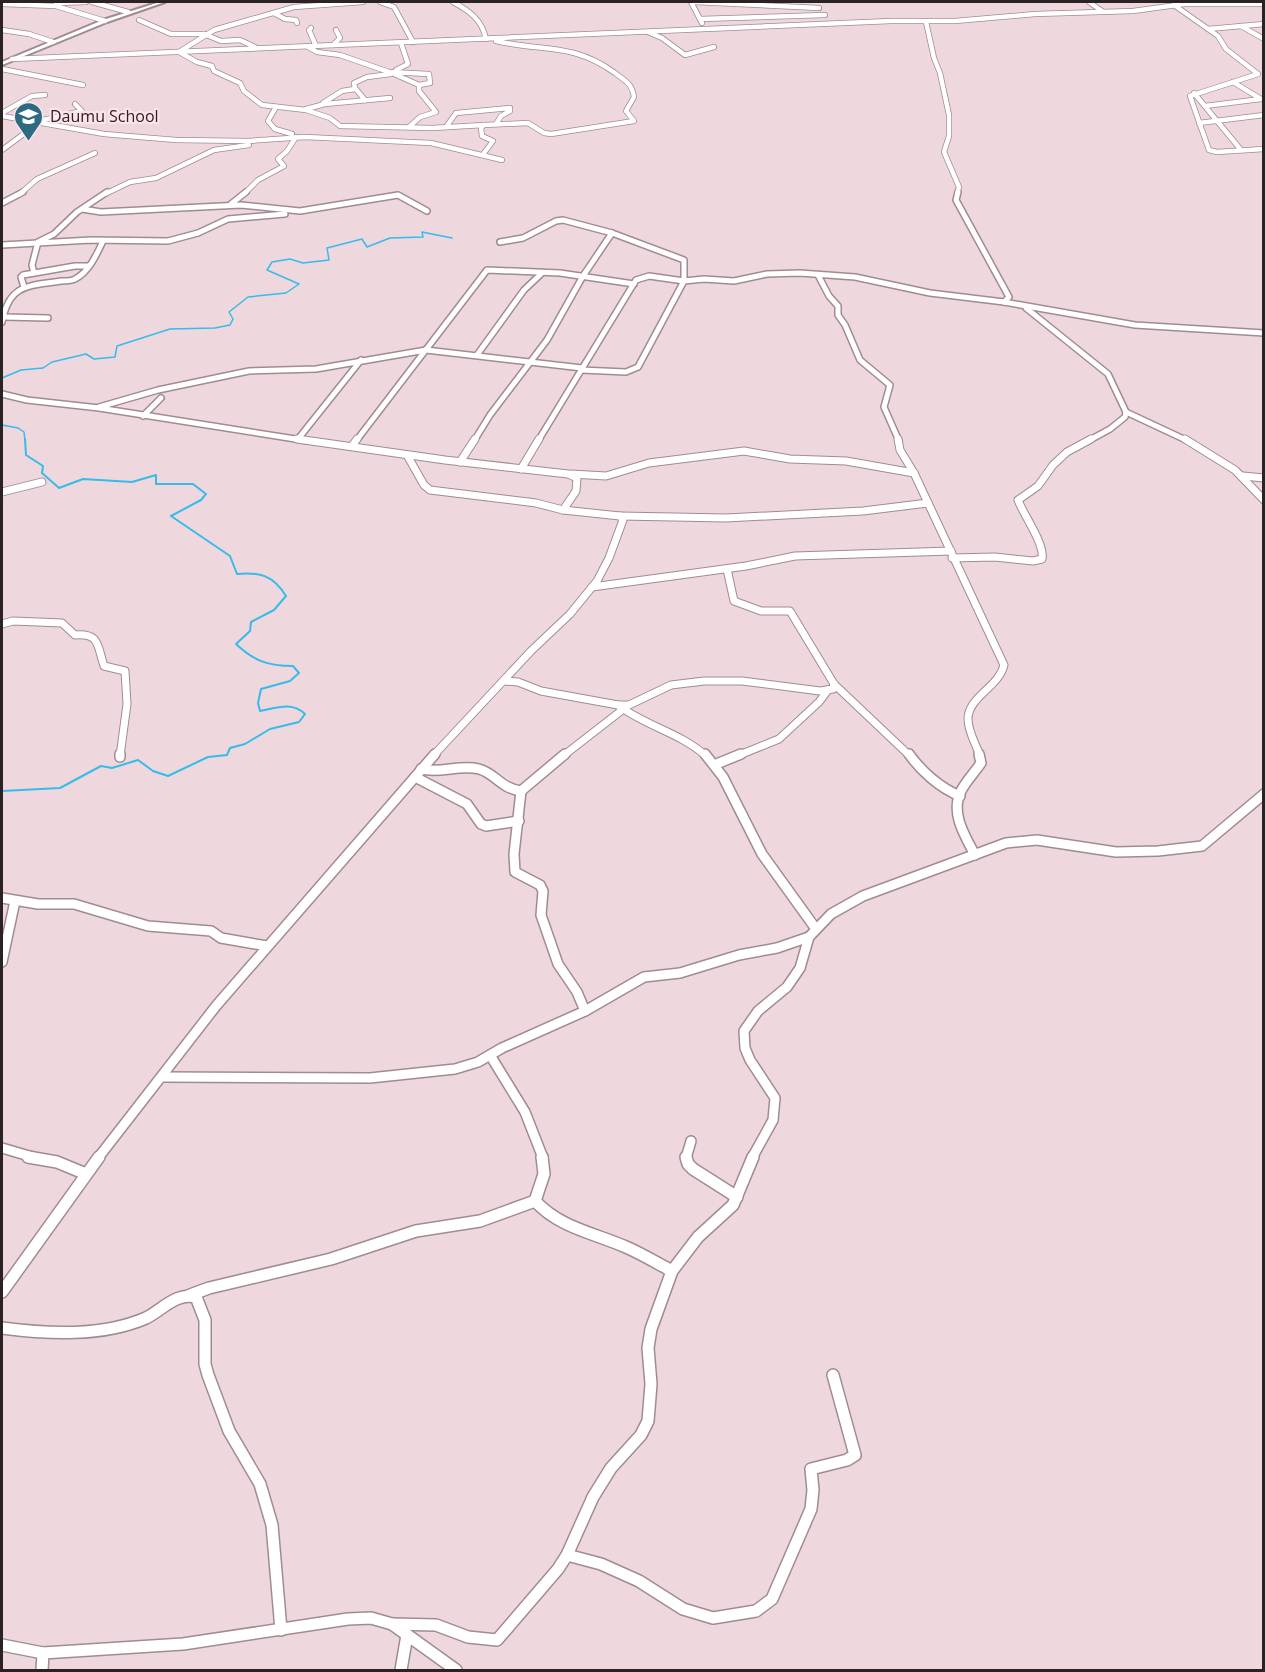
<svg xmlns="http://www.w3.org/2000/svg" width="1265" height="1672" font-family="'Open Sans',sans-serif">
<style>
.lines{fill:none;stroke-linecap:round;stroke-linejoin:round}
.stream-far1{stroke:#35bceb;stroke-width:1.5}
.stream{stroke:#35bceb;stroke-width:2}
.minor-far4-casing{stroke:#a18b91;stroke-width:6}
.minor-far3-casing{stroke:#a18b91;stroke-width:8}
.minor-far2-casing{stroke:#a18b91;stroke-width:9}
.minor-far1-casing{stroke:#a18b91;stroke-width:12}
.minor-casing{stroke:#a18b91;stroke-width:14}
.major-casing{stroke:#a18b91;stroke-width:4}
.minor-far4{stroke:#fff;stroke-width:4.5}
.minor-far3{stroke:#fff;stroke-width:5}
.minor-far2{stroke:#fff;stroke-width:7}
.minor-far1{stroke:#fff;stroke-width:9}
.minor{stroke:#fff;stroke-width:11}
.major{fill:#fff;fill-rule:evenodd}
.labels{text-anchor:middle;stroke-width:4.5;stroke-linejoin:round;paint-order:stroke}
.far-poi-label{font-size:16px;fill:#2b2224;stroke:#fde4eb;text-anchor:start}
</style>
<rect width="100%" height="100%" fill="#efd7de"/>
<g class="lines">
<g class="stream-far1">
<polyline points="2,378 21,370 43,368 52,362 86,354 94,359 115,357 117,346 170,329 215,328 230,325 233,319 229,312 248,297 286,293 299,284 267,270 272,262 290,259 303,263 329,260 327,248 362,239 367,247 390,238 423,237 422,232 452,238"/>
<polyline points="2,425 18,428 24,432 25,441"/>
</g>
<path class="stream" d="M2 791 60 788 101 766 112 768 138 760 153 771 168 776 208 757 227 755 230 748 245 744 270 729 299 722 305 714C292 701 276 708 260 711L258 703 261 689 290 681 299 673 293 666C268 666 254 661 236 644L250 631 251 622 274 610 286 596C273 575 260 572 237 574L230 556 171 516 201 500 206 494 193 484H156V475L132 482 83 479 59 488 42 473 43 466 26 455 25 439"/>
<defs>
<g id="minor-far4">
<polyline points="92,2 128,12"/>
<polyline points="363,2 294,7 214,30 179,52 197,62 212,66 214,71 240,83 244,91 262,105 306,110 330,118 340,126 432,128 484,125"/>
<polyline points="380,2 394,7 413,42"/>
<path d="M453 2C470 11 482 20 486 39"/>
<polyline points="691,2 702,23"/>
<polyline points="695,2 819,8"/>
<polyline points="1089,2 1102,11"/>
<polyline points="56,3 86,2"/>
<polyline points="2,4 56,6 105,21"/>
<polyline points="1174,5 1218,36 1226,49 1258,74 1190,96 1209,150 1217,152 1264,149"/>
<polyline points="274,13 285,19 296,20 297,23"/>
<polyline points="700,19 825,15"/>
<polyline points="139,20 171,34 205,34"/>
<polyline points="926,22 934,58 940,73 949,115 949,136 944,152 959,187 957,194"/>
<polyline points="1241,26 1264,39"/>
<polyline points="311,28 309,30 316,46"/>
<polyline points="1208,29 1264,24"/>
<polyline points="2,30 29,34 53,42"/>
<polyline points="648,32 662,38 685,55 714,47"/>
<polyline points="204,34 221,41 240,40 255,47"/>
<polyline points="333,45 340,38 336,30"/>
<polyline points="308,47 317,52 340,55 389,72 429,74 430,83 419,85 419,91 436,112 420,117 409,127"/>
<polyline points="12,59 891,21 955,21 1035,14 1133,11 1184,4 1264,4"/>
<polyline points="2,69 83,85"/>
<polyline points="396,70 408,64 401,43"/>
<polyline points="392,73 419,85"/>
<polyline points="1233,82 1261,99"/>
<polyline points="1194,93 1241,150"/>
<polyline points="365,100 355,88 354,83 367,77 391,74"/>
<polyline points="323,103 342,91 355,89"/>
<polyline points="1205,106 1261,99"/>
<polyline points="276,107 268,121 275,129 292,134"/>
<polyline points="306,109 325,104 390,98"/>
<polyline points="2,113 32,96 45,95"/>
<polyline points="2,116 104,134 176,140 248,141 305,137 431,143 502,160"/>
<polyline points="39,121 82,111 75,104"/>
<polyline points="1199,123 1264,115"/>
<polyline points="446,127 456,113 510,108 510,111 501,116 496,124"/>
<polyline points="2,150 25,133 25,128 34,123"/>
<path d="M484 153 493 141 482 136 481 128 484 125 528 123 544 133 551 134 634 121 626 111 634 97C632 83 625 81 615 73 572 42 543 52 496 41"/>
<polyline points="20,194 37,179 95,153"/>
<polyline points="105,194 130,182 156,178 214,150 249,145"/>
<polyline points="244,194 258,180 284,166 278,159 287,151 296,137"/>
</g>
<g id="minor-far3">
<polyline points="958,192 956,200 1009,297 1004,302"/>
<polyline points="2,203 23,192"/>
<polyline points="231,204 246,192"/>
<polyline points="82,209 101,212 241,205 300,211 398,195 427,211"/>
<polyline points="500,242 523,238 556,221 563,220 612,233 684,260 684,281 638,367 626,372 581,370"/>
<polyline points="2,245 91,240 168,241 198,233 228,219 285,214"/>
<polyline points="34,273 32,265 38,242 54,234 77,212 107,192"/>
<polyline points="818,275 829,296 838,306 838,315 845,325 860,360 890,385 884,407 899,441"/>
<polyline points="24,287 21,277 23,275 75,266 89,266"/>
<polyline points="1026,308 1108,374 1126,412 1125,417 1110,429 1088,441"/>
<polyline points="3,317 48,318"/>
<path d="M2 322C9 284 28 286 61 281 65 281 72 281 75 279 89 272 97 254 103 241"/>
<polyline points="477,355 524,290 542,273"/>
<polyline points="2,394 27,400 99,408 308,441"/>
<polyline points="99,407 158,390 249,371 316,369 426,350 582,368"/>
<polyline points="1126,412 1188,441"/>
<polyline points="143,416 161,398"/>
<polyline points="298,439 361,360"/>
<polyline points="356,441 487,270 560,273 634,284"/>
<polyline points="474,441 490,415 547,340 583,276 612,233"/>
<polyline points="538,441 636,280 649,276 684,281 704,279 734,281 767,274 800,273 855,277 930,293 1004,302 1135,325 1264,333"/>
</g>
<g id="minor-far2">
<polyline points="297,439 445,460 568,474 577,478 576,491 563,510 620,516 623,520 609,558 597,581 570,614 531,651 433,756"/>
<path d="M898 439 900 450 914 473 1004 665C999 687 968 697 968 719 968 732 976 744 980 756"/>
<polyline points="1185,439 1235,470 1264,500"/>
<polyline points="352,446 357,439"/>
<polyline points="407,455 424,485 430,490 536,503 563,510"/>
<polyline points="460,462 475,439"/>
<polyline points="521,469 539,439"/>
<polyline points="571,474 606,476 649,463 744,451 790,459 846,461 914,473"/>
<polyline points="1243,476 1264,478"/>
<polyline points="2,492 42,482"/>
<polyline points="620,516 726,518 863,511 928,503"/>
<path d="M952 558 995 557 1033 561 1042 559C1045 544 1024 516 1018 500L1038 486 1053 465 1067 452 1091 439"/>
<polyline points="727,569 734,601 761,611 790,611 834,684 910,756"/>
<polyline points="592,587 746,566 795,556 951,551"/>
<path d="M2 624 13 621 62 623 75 635C100 633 97 645 104 666L125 671 127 704 120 756"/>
<polyline points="504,681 518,682 541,691 618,705 629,705 671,685 704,681 742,681 820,691 833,689 834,684"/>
<path d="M618 705C645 726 681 733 706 756"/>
<polyline points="563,756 626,707"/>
<polyline points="737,756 779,739 819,702 828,690"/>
</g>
<g id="minor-far1">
<polyline points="705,754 723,777 762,854 816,929"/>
<path d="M909 754C921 771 940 788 960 796"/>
<polyline points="120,757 120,754"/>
<polyline points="714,765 741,754"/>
<path d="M421 769C440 774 460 764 479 769 495 773 500 788 521 791L565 754"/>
<polyline points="415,777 467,804 481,824 486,826 519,821"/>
<polyline points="521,791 514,854 515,872 540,885 543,891 541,915 558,964 577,992 585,1011"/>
<path d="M975 855C965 836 950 813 961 791 966 781 975 772 981 763L979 754"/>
<polyline points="2,898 38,904 74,904 148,926 211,931 221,938 267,946"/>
<polyline points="2,962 15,901"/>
<polyline points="490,1055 525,1112 543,1158"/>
<polyline points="163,1077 370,1078 455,1069 478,1062 502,1048 585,1011 644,977 680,973 739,955 777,948 809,937"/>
<polyline points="2,1148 36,1158"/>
<polyline points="98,1158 216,1006 435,754"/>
<polyline points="686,1158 691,1141"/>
<polyline points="752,1158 773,1120 775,1098 750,1060 745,1048 744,1031 758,1011 787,987 800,968 809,937 831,914 863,896 1006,843 1037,840 1116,852 1158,851 1202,846 1264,794"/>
</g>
<g id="minor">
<polyline points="28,1157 57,1162 86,1174"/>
<path d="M542 1157 544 1174 535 1201C560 1228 594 1233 626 1247 642 1254 657 1263 672 1271"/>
<polyline points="686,1157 688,1164 693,1169 737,1197"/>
<polyline points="2,1292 99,1157"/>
<polyline points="190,1295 209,1288 331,1259 416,1231 480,1221 535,1201"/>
<path d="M2 1328C48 1334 102 1337 146 1318 162 1310 176 1292 196 1297L205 1320V1364L208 1375 229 1431 260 1484 272 1525 281 1630"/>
<polyline points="567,1555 601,1564 639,1581 683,1609 713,1618 756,1611 772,1599 811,1509 813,1490 811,1469 847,1460 855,1455 833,1375"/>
<polyline points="392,1624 436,1625 468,1637 497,1640 558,1569 567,1555 593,1497 611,1468 641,1435 648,1421 651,1384 648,1348 651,1329 672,1271 698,1237 733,1205 753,1157"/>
<polyline points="2,1645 43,1653 183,1644 348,1619 371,1618 392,1624 456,1670"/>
<polyline points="42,1670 43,1653"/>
<polyline points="401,1670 407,1635"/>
</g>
<polygon id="major" points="160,2 165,2 107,22 2,65 2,62 103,20"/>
</defs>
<use href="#minor-far4" class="minor-far4-casing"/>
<use href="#minor-far3" class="minor-far3-casing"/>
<use href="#minor-far2" class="minor-far2-casing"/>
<use href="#minor-far1" class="minor-far1-casing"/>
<use href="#minor" class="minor-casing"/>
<use href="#major" class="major-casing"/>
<use href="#minor-far4" class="minor-far4"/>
<use href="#minor-far3" class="minor-far3"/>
<use href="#minor-far2" class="minor-far2"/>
<use href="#minor-far1" class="minor-far1"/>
<use href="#minor" class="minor"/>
<use href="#major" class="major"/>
</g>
<defs>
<symbol id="school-pin" viewBox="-11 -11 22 30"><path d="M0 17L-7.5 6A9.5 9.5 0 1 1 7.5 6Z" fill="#2e6a82" stroke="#fde4eb"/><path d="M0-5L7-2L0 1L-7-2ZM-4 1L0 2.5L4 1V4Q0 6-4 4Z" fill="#fff"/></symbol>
</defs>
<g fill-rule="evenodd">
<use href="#school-pin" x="12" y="100" width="33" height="45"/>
</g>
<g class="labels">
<g class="far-poi-label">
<text x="50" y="122">Daumu School</text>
</g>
</g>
<rect width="1265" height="1672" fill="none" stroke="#2b2224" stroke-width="6"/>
</svg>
